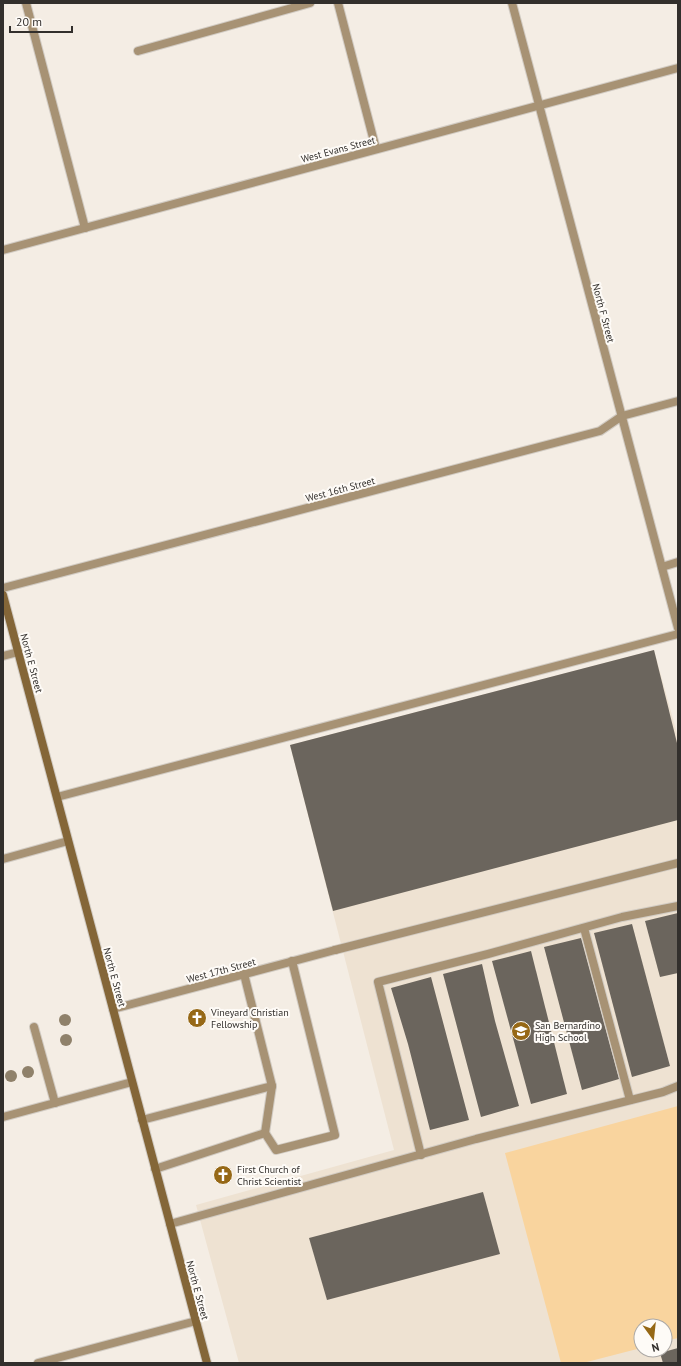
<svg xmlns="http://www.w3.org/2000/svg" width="681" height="1366" font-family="'PT Sans',sans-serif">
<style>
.built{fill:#eee2d2;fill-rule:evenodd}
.green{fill:#f9d49e}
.building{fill:#6b655d}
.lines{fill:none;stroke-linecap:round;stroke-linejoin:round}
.lane-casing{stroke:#d1cbc3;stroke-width:10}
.street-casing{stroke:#d1cbc3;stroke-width:10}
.secondary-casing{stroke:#d1cbc3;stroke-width:10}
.lane{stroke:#a79274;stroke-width:8}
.street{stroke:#a79274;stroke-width:8}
.secondary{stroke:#846638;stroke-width:8}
.tree{fill:#8f816a}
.labels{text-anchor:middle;stroke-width:4;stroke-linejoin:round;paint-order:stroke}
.street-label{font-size:10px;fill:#322f2c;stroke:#fefbf7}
.poi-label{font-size:10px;fill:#322f2c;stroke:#fefbf7;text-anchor:start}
</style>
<rect width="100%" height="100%" fill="#f4ede4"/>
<path class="built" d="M654 650 678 737V1363H239L196 1205 394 1150 290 745ZM641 1326H665V1350H641Z"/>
<polygon class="green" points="678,1106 678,1338 665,1341 665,1326 641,1326 641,1348 583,1363 561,1363 505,1153"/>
<g class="building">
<polygon points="654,650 678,747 678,820 333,911 290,745"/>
<polygon points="678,913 678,973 660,977 645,921"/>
<polygon points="632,924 670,1066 632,1077 594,933"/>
<polygon points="581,938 619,1079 582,1090 544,947"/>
<polygon points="531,951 567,1094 531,1104 492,961"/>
<polygon points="482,964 495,1021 519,1106 481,1117 443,974"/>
<polygon points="431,977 469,1120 430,1130 408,1044 391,988"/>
<polygon points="483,1192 500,1254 327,1300 309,1238"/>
<polygon points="678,1348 678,1363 663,1363 660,1353"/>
</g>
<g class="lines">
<defs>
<g id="lane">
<polyline points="26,3 85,228"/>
<polyline points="338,3 376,149"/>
<polyline points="138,51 310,3"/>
<polyline points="662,567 678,562"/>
<polyline points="57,797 678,634"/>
<polyline points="3,859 68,841"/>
<polyline points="584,928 630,1100"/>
<polyline points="335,950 678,863"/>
<polyline points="34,1027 55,1103"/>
<polyline points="142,1120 272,1086 244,974"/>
<polyline points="265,1133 272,1086"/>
<polyline points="421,1155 378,982 488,954 622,917 678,906"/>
<polyline points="155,1169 265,1133 276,1150 335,1135 292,961"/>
<polyline points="170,1224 476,1139 663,1092 678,1086"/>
<polyline points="38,1363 196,1321"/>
</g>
<g id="street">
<polyline points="512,3 678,628"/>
<polyline points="3,250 678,68"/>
<polyline points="3,588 600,431 622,416 678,401"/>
<polyline points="3,656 18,652"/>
<polyline points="113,1009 335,950"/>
<polyline points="3,1117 132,1082"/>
</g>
<polyline id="secondary" points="3,595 207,1363"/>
</defs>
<use href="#lane" class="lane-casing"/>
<use href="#street" class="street-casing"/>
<use href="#secondary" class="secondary-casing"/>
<use href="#lane" class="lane"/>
<use href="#street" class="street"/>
<use href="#secondary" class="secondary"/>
</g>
<g class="tree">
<circle cx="65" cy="1020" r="6"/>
<circle cx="66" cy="1040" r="6"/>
<circle cx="28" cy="1072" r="6"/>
<circle cx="11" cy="1076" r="6"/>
</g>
<defs>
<symbol id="church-disc" viewBox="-11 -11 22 22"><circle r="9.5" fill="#966816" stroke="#fefbf7"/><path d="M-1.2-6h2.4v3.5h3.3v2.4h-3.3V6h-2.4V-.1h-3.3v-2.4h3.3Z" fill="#fff"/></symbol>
<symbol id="school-disc" viewBox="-11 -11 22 22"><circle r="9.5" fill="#966816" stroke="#fefbf7"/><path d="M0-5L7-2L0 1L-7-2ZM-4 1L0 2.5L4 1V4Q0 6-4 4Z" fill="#fff"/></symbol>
</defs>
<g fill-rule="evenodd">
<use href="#church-disc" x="186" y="1007" width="22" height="22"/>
<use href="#school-disc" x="510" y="1020" width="22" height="22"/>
<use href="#church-disc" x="212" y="1164" width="22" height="22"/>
</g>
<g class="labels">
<g class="street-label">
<text transform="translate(338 149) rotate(-15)" y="4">West Evans Street</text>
<text transform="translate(604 313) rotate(75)" y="4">North F Street</text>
<text transform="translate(340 489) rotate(-15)" y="4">West 16th Street</text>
<text transform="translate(32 663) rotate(75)" y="4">North E Street</text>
<text transform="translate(221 970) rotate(-15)" y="4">West 17th Street</text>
<text transform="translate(115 977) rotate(75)" y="4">North E Street</text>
<text transform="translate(198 1290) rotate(75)" y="4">North E Street</text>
</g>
<g class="poi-label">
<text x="211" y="1016">Vineyard Christian<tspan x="211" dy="12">Fellowship</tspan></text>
<text x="535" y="1029">San Bernardino<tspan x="535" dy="12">High School</tspan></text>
<text x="237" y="1173">First Church of<tspan x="237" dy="12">Christ Scientist</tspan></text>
</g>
</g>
<rect width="681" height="1366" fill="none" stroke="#322f2c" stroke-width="8"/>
<g transform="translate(653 1338) rotate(165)"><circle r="19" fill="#fefbf7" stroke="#aca9a6"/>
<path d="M0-3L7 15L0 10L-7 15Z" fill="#966816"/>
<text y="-6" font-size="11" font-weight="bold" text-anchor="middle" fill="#322f2c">N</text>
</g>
<path d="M10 26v6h62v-6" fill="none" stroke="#322f2c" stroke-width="2"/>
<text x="16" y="26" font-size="12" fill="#322f2c" stroke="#fefbf7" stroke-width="3" paint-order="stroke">20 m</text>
</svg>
